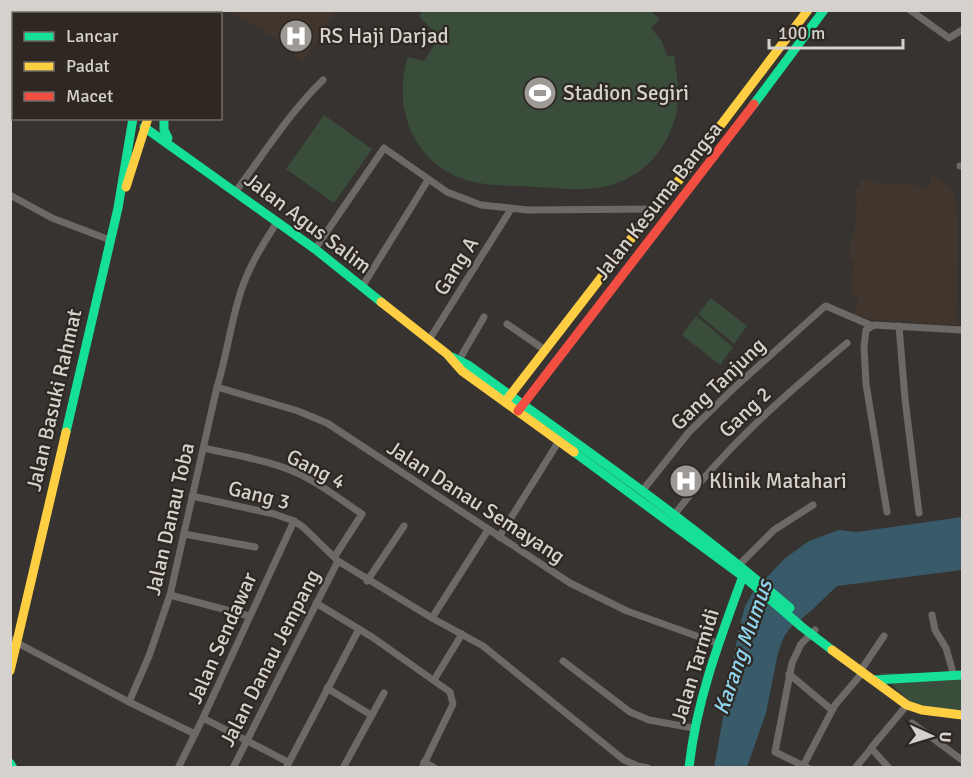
<svg xmlns="http://www.w3.org/2000/svg" width="973" height="778" font-family="Signika,sans-serif">
<style>
.built{fill:#41362d}
.green{fill:#394d3a}
.water{fill:#395a68}
.lines{fill:none;stroke-linecap:round;stroke-linejoin:round}
.street{stroke:#6d6966;stroke-width:7}
.fast{stroke:#16e098;stroke-width:9}
.slow{stroke:#ffcf43;stroke-width:9}
.jam{stroke:#f24e42;stroke-width:9}
.labels{text-anchor:middle;stroke-width:4.5;stroke-linejoin:round;paint-order:stroke}
.poi-label{font-size:21px;fill:#d5d1cd;stroke:#2f2822;text-anchor:start}
.street-label{font-size:21px;fill:#d5d1cd;stroke:#2f2822}
.water-label{font-size:22px;font-style:italic;fill:#8fd2ee;stroke:#2f2822}
</style>
<rect width="100%" height="100%" fill="#363330"/>
<g class="built">
<polygon points="228,11 336,10 336,11 302,63 283,43"/>
<polygon points="933,174 943,181 954,192 958,218 957,325 866,319 855,315 858,301 857,296 851,294 850,291 852,289 853,261 849,260 850,240 854,237 857,200 855,198 855,189 859,189 861,180 867,179 878,183 910,184 923,188 929,186 931,181 930,179"/>
</g>
<g class="green">
<path d="M423 11H650L660 19 651 28 661 40 668 57 674 55C676 70 679 85 678 100 675 140 648 176 608 186 585 192 559 188 536 187 512 185 486 187 463 179 412 161 392 106 408 57L424 61 439 37 419 16Z"/>
<polygon points="324,115 372,149 334,203 286,169"/>
<polygon points="711,298 747,326 734,344 698,314"/>
<polygon points="696,316 733,347 720,365 682,335"/>
<polygon points="879,673 962,674 962,711 915,706"/>
</g>
<polygon class="water" points="962,517 962,570 837,586 812,610 789,629 783,639 778,653 766,713 747,767 714,768 739,628 745,606 753,592 784,559 809,541 839,530 857,532"/>
<g class="lines">
<g class="street">
<polyline points="910,10 949,38 962,30"/>
<polyline points="104,14 106,10"/>
<polyline points="960,166 962,166"/>
<path d="M236 191C264 154 289 113 323 80"/>
<polyline points="10,195 52,218 110,240"/>
<polyline points="315,249 384,148 447,192 481,205 528,210 654,209"/>
<polyline points="362,287 428,180"/>
<polyline points="507,324 545,350"/>
<polyline points="899,326 905,399 919,513"/>
<polyline points="429,340 511,209"/>
<polyline points="459,360 484,317"/>
<polyline points="217,387 298,411 327,423 570,583 627,611 719,644"/>
<path d="M204 448C238 456 276 461 307 478 326 488 344 502 362 514L335 556"/>
<polyline points="643,490 689,432 734,388 823,308 826,306 870,325"/>
<polyline points="192,496 274,514 294,521 303,527 336,559"/>
<polyline points="887,512 866,384 864,347 866,330 874,325 962,330"/>
<path d="M675 514C724 448 785 395 847 343"/>
<polyline points="184,534 255,547"/>
<polyline points="499,537 559,441"/>
<polyline points="739,565 774,530 813,505"/>
<polyline points="367,581 404,526"/>
<polyline points="170,595 249,616"/>
<polyline points="316,603 372,637 450,692 453,704 422,768"/>
<polyline points="932,615 935,630 946,648 954,676"/>
<polyline points="432,618 483,646 624,760 638,766 648,768"/>
<path d="M10 639 129 702 149 656 170 595 217 387C227 355 231 320 242 288 250 264 264 243 277 222"/>
<polyline points="563,661 630,712 649,720 693,728"/>
<polyline points="861,670 884,636"/>
<polyline points="789,674 832,710"/>
<polyline points="434,680 462,634"/>
<polyline points="327,688 371,715"/>
<polyline points="129,702 195,734"/>
<polyline points="203,718 288,762"/>
<polyline points="912,723 962,760"/>
<polyline points="424,762 435,768"/>
<polyline points="178,768 203,718 294,521"/>
<polyline points="233,768 338,561 432,618 488,530"/>
<polyline points="286,768 359,629"/>
<polyline points="343,768 384,693"/>
<polyline points="802,768 835,705 863,672"/>
<polyline points="808,768 775,752 792,663 801,644 815,630"/>
<polyline points="855,768 871,749"/>
<polyline points="889,768 871,748 907,705"/>
</g>
<g class="fast">
<polyline points="209,10 209,14"/>
<polyline points="196,14 197,10"/>
<polyline points="754,104 824,10"/>
<polyline points="164,118 164,130 168,138"/>
<polyline points="144,127 315,249 381,302"/>
<path d="M452 357 468 365C577 444 688 520 790 608"/>
<polyline points="66,432 118,208 133,118"/>
<polyline points="574,452 749,581 802,627 832,650"/>
<polyline points="874,680 962,675"/>
<polyline points="10,763 13,768"/>
<path d="M689 768C696 701 720 639 743 576"/>
</g>
<g class="slow">
<polyline points="10,40 14,42"/>
<polyline points="126,187 148,118"/>
<polyline points="381,302 447,354 462,371 574,452"/>
<polyline points="505,402 654,209 680,179 808,10"/>
<polyline points="832,650 907,705 922,710 962,715"/>
<polyline points="10,671 66,432"/>
</g>
<polyline class="jam" points="518,411 754,104"/>
</g>
<defs>
<symbol id="hospital-disc" viewBox="-11 -11 22 22"><circle r="9.5" fill="#9d9a96" stroke="#2f2822"/><path d="M-5-5h3v3.5h4V-5h3V5h-3V1.5h-4V5h-3Z" fill="#fff"/></symbol>
<symbol id="stadium-disc" viewBox="-11 -11 22 22"><circle r="9.5" fill="#9d9a96" stroke="#2f2822"/><path d="M0-5a6.5 5 0 1 0 0 10a6.5 5 0 1 0 0-10ZM-3.5-1.8h7v3.6h-7Z" fill="#fff"/></symbol>
</defs>
<g fill-rule="evenodd">
<use href="#hospital-disc" x="277" y="17" width="38" height="38"/>
<use href="#stadium-disc" x="521" y="74" width="38" height="38"/>
<use href="#hospital-disc" x="667" y="462" width="38" height="38"/>
</g>
<g class="labels">
<g class="poi-label">
<text x="319" y="43">RS Haji Darjad</text>
<text x="563" y="100">Stadion Segiri</text>
<text x="709" y="488">Klinik Matahari</text>
</g>
<g class="street-label">
<text transform="translate(658 201) rotate(-52)" y="7">Jalan Kesuma Bangsa</text>
<text transform="translate(308 223) rotate(37)" y="7">Jalan Agus Salim</text>
<text transform="translate(456 266) rotate(-58)" y="7">Gang A</text>
<text transform="translate(718 384) rotate(-44)" y="7">Gang Tanjung</text>
<text transform="translate(54 400) rotate(-77)" y="7">Jalan Basuki Rahmat</text>
<text transform="translate(745 412) rotate(-44)" y="7">Gang 2</text>
<text transform="translate(316 469) rotate(27)" y="7">Gang 4</text>
<text transform="translate(259 495) rotate(14)" y="7">Gang 3</text>
<text transform="translate(476 502) rotate(33)" y="7">Jalan Danau Semayang</text>
<text transform="translate(170 519) rotate(-77)" y="7">Jalan Danau Toba</text>
<text transform="translate(222 638) rotate(-66)" y="7">Jalan Sendawar</text>
<text transform="translate(270 658) rotate(-63)" y="7">Jalan Danau Jempang</text>
<text transform="translate(695 666) rotate(-73)" y="7">Jalan Tarmidi</text>
</g>
<g class="water-label">
<text transform="translate(742 647) rotate(-71)" y="8">Karang Mumus</text>
</g>
</g>
<rect width="973" height="778" fill="none" stroke="#d5d1cd" stroke-width="24"/>
<rect x="12" y="12" width="210" height="108" fill="#2f2822" stroke="#716c66" stroke-width="1.5"/>
<rect x="24" y="32" width="30" height="9" fill="#16e098" stroke="#716c66" stroke-width="1.5"/>
<text x="66" y="42" font-size="18" fill="#d5d1cd">Lancar</text>
<rect x="24" y="62" width="30" height="9" fill="#ffcf43" stroke="#716c66" stroke-width="1.5"/>
<text x="66" y="72" font-size="18" fill="#d5d1cd">Padat</text>
<rect x="24" y="92" width="30" height="9" fill="#f24e42" stroke="#716c66" stroke-width="1.5"/>
<text x="66" y="102" font-size="18" fill="#d5d1cd">Macet</text>
<g transform="translate(931 736) rotate(94)" stroke="#2f2822" stroke-width="4.5" paint-order="stroke">
<path d="M0-4.5L10 22L0 15L-10 22Z" fill="#d5d1cd"/>
<text y="-9" font-size="16" font-weight="bold" text-anchor="middle" fill="#d5d1cd">U</text>
</g>
<path d="M769 39v9h134v-9" fill="none" stroke="#d5d1cd" stroke-width="3"/>
<text x="778" y="39" font-size="18" fill="#d5d1cd" stroke="#2f2822" stroke-width="4.5" paint-order="stroke">100 m</text>
</svg>
